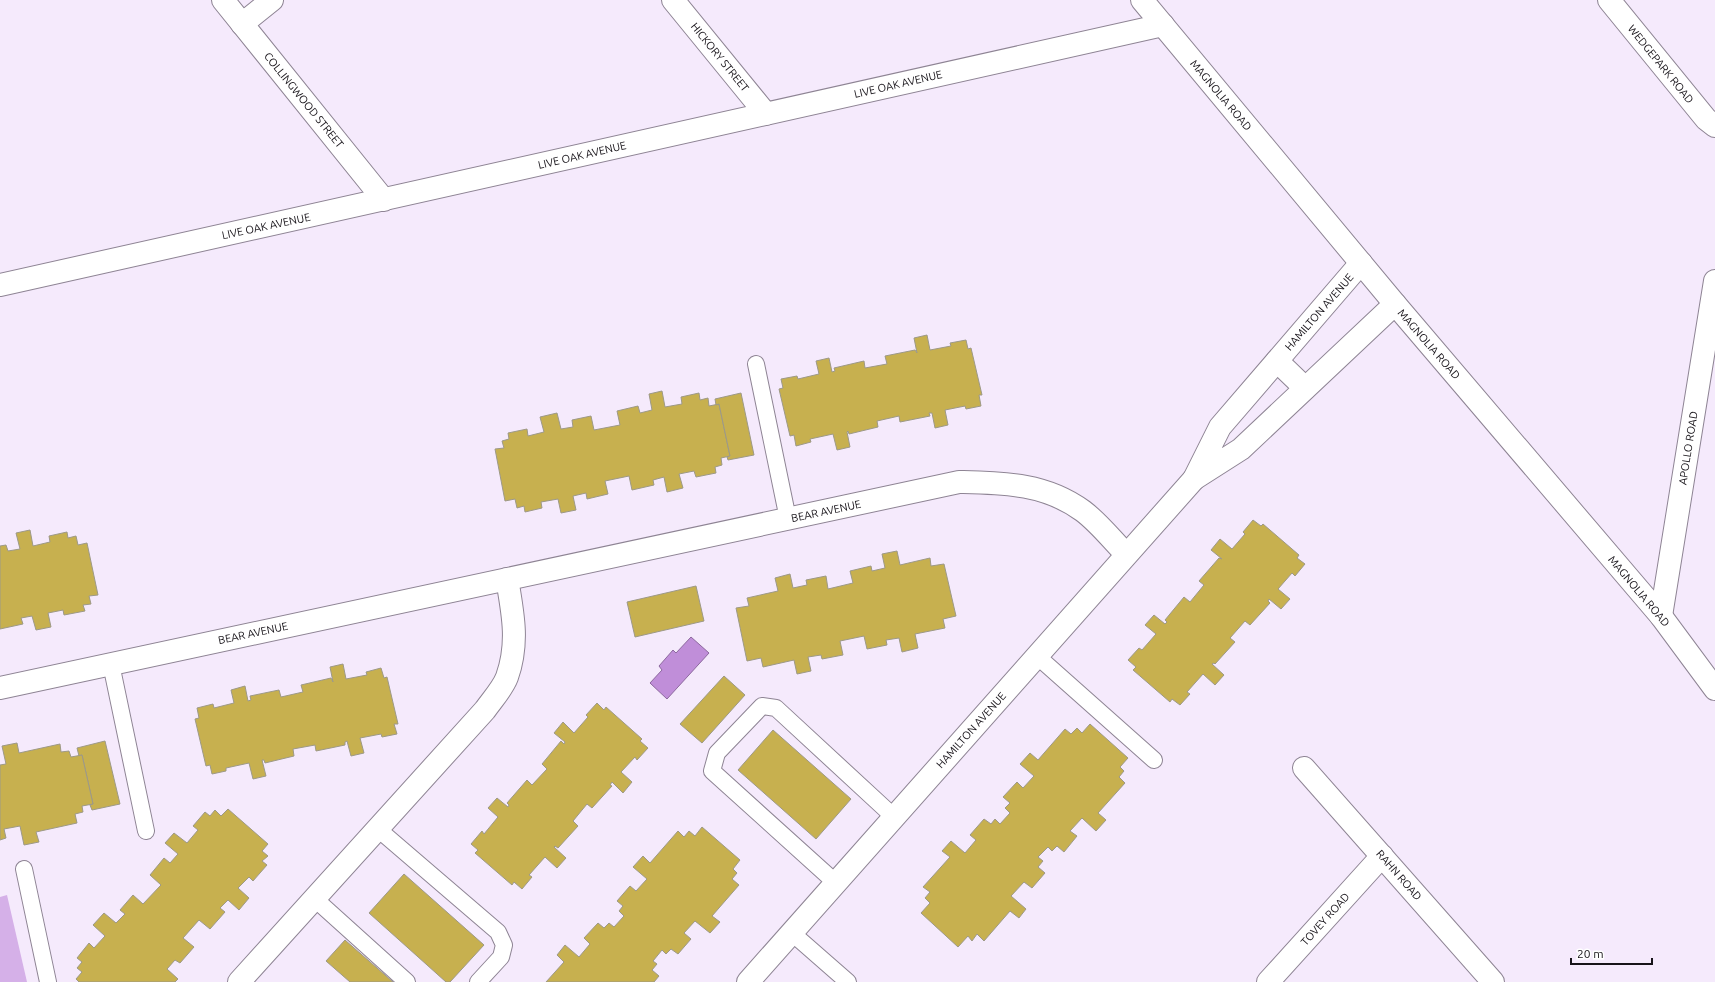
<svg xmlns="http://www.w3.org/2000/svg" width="1715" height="982" font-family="Ubuntu,sans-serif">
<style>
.green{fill:#d5b0e8}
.water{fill:#c08ed9;stroke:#8d699f}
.building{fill:#c7b04f;stroke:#9d9987}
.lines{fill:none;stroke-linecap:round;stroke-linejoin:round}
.lane-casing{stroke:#8e8494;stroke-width:18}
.street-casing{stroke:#8e8494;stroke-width:24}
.lane{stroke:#fff;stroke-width:16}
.street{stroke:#fff;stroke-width:22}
.labels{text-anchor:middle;stroke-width:3;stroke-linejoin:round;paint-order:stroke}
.street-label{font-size:11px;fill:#171319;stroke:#fff}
</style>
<rect width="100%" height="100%" fill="#f5eafc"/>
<polygon class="green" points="7,895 27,982 0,982 0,897"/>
<polygon class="water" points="691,637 709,653 667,699 650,683 662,670 659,666 673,650 676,653"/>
<g class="building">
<polygon points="927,335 930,350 951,346 950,343 966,340 968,349 971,348 982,395 979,395 981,406 966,409 965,406 945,410 948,425 935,428 932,413 929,413 930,416 900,422 899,416 877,421 878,427 849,434 848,431 847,432 850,447 837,450 833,434 810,439 811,442 796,446 794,435 790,436 779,389 783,388 781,379 797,376 798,379 819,374 816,361 829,358 832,372 835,371 834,368 864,361 865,368 887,364 885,356 915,350 917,353 914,338"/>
<polygon points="662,391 665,407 682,404 681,397 699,393 700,400 708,398 709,406 719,404 730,456 721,458 722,465 715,467 716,473 696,477 694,471 679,474 683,488 667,492 664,477 653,480 654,485 632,490 629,476 605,481 608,494 587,499 586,493 573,496 576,510 561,513 558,499 541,502 542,508 525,512 524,506 517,508 515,499 505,501 495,449 504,448 502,441 509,439 508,433 527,429 528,436 544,432 540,417 557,413 561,429 573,427 572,420 591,416 594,430 620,425 617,411 638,406 640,413 652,410 649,394"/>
<polygon points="741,393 754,455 728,460 727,457 730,456 719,404 716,405 715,399"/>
<polygon points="1253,520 1261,526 1263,524 1299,555 1297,558 1305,564 1295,576 1292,573 1278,589 1290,599 1281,609 1269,599 1268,601 1270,603 1250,625 1245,621 1230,638 1235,642 1215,664 1214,663 1212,664 1224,675 1215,685 1203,674 1187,692 1190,694 1180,705 1172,699 1170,702 1133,670 1136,667 1128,660 1139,648 1142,650 1156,634 1145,625 1154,615 1165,624 1167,622 1165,620 1184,597 1190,602 1204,585 1199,581 1219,558 1222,559 1211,550 1220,539 1232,549 1245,534 1243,532"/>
<polygon points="30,530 33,546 50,542 49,536 67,532 68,538 76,536 78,545 87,543 98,595 89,596 91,604 83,605 85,611 64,615 63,610 48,613 51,627 36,630 32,616 21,618 23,624 0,629 0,546 6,545 8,551 20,549 16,533"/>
<polygon points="897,551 900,565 930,558 931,566 944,564 956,616 943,619 945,628 915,634 918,648 902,652 899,638 886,640 887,645 867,649 864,636 840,641 843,655 822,659 821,655 808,657 811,671 797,674 794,660 763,667 761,658 747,661 736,608 749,606 747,598 778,591 775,578 790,574 793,588 807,585 806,580 826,576 828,589 853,583 850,571 871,566 872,571 885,568 882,554"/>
<polygon points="696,586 704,621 635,637 627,602"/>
<polygon points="343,664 346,679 367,675 366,672 381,668 384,678 387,677 398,724 394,724 397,734 382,737 381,734 360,738 364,753 351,756 347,741 345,742 345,745 316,751 315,745 293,749 294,756 265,763 264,760 262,760 266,776 253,779 249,763 226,768 226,771 212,774 210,765 206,766 195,719 199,718 197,708 213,704 214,708 234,703 231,690 245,686 248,701 251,700 250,696 279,690 281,697 303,692 301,685 331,678 333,682 330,667"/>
<polygon points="724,676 745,695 702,743 680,724"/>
<polygon points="597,703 604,710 606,707 642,739 640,741 648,748 637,760 635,757 621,772 632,782 623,793 612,782 610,785 612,786 592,808 587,804 573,821 578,826 558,848 555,846 554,847 566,858 557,868 545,857 529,875 532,877 522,889 514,882 512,885 475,853 478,850 471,844 482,831 484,834 498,817 488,808 497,798 508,807 509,805 507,803 527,780 532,785 547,769 542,764 561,741 564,744 565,742 554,733 563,722 574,733 588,717 586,715"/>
<polygon points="1090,724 1128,758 1120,767 1124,771 1119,777 1125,783 1098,813 1106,820 1096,831 1082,818 1070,831 1077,836 1064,852 1057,846 1052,851 1048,847 1038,857 1043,861 1038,867 1045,873 1032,888 1024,882 1011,896 1026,909 1019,918 1010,911 984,941 977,934 972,941 968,936 958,947 921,913 930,903 925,898 930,892 923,887 950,857 942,851 951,841 965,853 976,840 970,835 984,819 991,824 995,819 1000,824 1010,813 1005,808 1010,803 1003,797 1017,782 1023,788 1034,776 1020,764 1030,753 1038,760 1065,729 1071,734 1077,728 1082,733"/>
<polygon points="773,730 851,799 816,839 738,770"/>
<polygon points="105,741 120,804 92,810 90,805 93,804 82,755 79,756 77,748"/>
<polygon points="17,743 19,753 60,744 61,752 69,751 71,757 82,755 93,804 82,806 83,812 75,814 77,823 36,832 39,842 24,845 20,826 4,829 6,838 0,840 0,765 6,764 2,746"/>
<polygon points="228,809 268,844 262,851 268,856 262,861 267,865 253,881 249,877 238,888 249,898 239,910 228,900 220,908 225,912 210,929 199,920 183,938 194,947 180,963 175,960 167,969 178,979 175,982 79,982 76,979 82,972 77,968 82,962 77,958 89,943 94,948 105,936 93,925 104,913 116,923 125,914 120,910 133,895 143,904 161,885 150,875 164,858 170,863 178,854 165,843 174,833 187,843 198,830 193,826 205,812 210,816 215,810 221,816"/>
<polygon points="702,827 740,860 733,869 737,873 732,879 739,885 712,916 720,922 710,933 695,921 684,933 691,939 678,954 671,949 666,954 662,950 653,961 657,964 652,970 659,976 654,982 546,982 564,962 557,955 565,945 579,957 590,944 584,938 598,923 604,928 609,923 614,927 624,916 619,911 623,906 617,901 630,886 636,891 647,879 633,867 643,856 650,863 678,831 684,837 689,831 695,836"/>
<polygon points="404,874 484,945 450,982 446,982 369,913"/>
<polygon points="345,940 393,982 350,982 326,961"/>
</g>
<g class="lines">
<defs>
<g id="lane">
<polyline points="756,364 788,519"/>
<polyline points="1037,656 1154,760"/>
<polyline points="111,664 146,831"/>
<polyline points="378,829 498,932 504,945 501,957 478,982"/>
<polyline points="24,869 48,982"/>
<polyline points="836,883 712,771 717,753 762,706 776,708 894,817"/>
<polyline points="315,899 407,982"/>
<polyline points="792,933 848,982"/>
</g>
<g id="street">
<polyline points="223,0 384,200"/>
<polyline points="673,0 766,114"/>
<polyline points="1142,0 1395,304 1661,616 1715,689"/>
<polyline points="1609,0 1706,119 1715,126"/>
<polyline points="242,24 272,0"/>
<polyline points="1361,263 1220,427 1194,479 1241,449 1395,304"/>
<polyline points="0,285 1163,25"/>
<polyline points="1277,361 1305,388"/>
<polyline points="1661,616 1715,281"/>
<path d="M0 688 959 482C1003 483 1045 483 1083 511 1099 523 1112 540 1126 554"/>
<polyline points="1304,768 1493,982"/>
<path d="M239 982 485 710C492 700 503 688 507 677 519 643 513 614 507 579"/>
<polyline points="748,982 1194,479"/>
<polyline points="1268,982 1382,856"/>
</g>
</defs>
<use href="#lane" class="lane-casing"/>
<use href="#street" class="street-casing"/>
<use href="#lane" class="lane"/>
<use href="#street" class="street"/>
</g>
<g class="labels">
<g class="street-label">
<text transform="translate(720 57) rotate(51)" y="4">HICKORY STREET</text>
<text transform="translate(1661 64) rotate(51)" y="4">WEDGEPARK ROAD</text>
<text transform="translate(898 84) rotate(-13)" y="4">LIVE OAK AVENUE</text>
<text transform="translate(1221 95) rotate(50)" y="4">MAGNOLIA ROAD</text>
<text transform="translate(304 100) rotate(51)" y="4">COLLINGWOOD STREET</text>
<text transform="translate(582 155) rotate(-13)" y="4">LIVE OAK AVENUE</text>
<text transform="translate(266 226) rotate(-12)" y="4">LIVE OAK AVENUE</text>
<text transform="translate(1319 312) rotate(-49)" y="4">HAMILTON AVENUE</text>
<text transform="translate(1429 344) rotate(49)" y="4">MAGNOLIA ROAD</text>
<text transform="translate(1688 448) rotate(-81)" y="4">APOLLO ROAD</text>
<text transform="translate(826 511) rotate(-12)" y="4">BEAR AVENUE</text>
<text transform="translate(1639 591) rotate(50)" y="4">MAGNOLIA ROAD</text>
<text transform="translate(253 633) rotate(-12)" y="4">BEAR AVENUE</text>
<text transform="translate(971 730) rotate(-48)" y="4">HAMILTON AVENUE</text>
<text transform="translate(1399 875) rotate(49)" y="4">RAHN ROAD</text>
<text transform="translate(1325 919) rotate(-48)" y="4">TOVEY ROAD</text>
</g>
</g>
<path d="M1571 958v6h81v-6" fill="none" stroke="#171319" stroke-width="2"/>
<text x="1577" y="958" font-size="12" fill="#171319" stroke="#ffffff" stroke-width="3" paint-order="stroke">20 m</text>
</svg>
